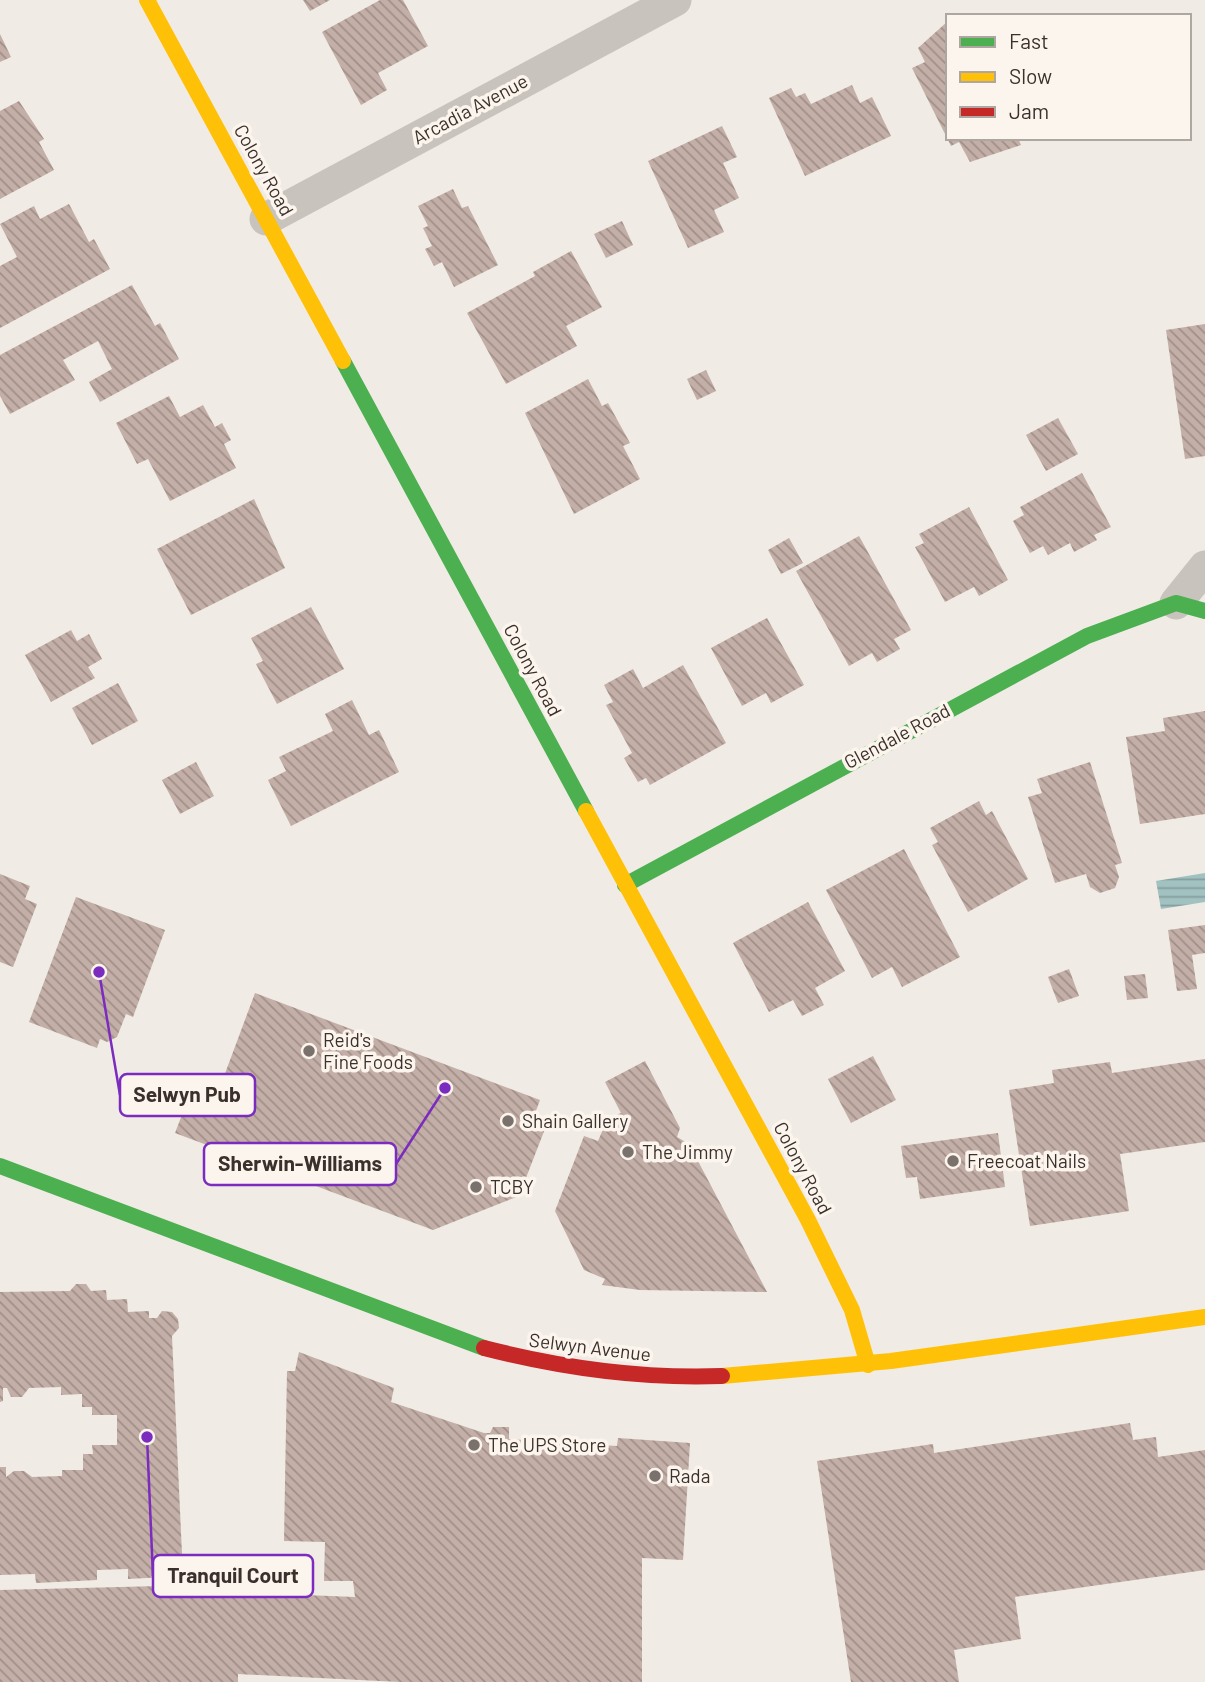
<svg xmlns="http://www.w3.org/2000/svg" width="1205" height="1682" font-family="Barlow,sans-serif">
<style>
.water{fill:url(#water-rules)}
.building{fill:url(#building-back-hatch)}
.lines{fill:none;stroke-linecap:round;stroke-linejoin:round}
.street{stroke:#c9c3be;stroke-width:33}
.fast{stroke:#4caf50;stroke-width:16}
.slow{stroke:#ffc107;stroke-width:16}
.jam{stroke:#c62828;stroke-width:16}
.poi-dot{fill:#7a716c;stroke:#fbf5ee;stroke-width:2.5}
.labels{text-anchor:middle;stroke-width:7;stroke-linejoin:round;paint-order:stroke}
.street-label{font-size:19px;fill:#3b302b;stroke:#fbf5ee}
.poi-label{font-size:19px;fill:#3b302b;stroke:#fbf5ee;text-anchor:start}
.leader{fill:none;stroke:#7b2cbf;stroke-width:2.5}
.callout-dot{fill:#7b2cbf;stroke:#fbf5ee;stroke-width:2.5}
.callout{fill:#fbf5ee;stroke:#7b2cbf;stroke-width:2.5}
.callout-label{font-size:21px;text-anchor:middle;font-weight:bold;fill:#3b302b}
</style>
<defs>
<pattern id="water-rules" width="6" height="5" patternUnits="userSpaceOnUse" patternTransform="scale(1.75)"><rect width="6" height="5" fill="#a1c2c1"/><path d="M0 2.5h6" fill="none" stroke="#849e9d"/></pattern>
<pattern id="building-back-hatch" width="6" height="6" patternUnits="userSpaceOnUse" patternTransform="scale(1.75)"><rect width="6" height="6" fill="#c3afa7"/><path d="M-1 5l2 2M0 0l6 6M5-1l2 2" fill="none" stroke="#a08f88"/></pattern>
</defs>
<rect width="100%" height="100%" fill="#f0ebe5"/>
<polygon class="water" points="1205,873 1205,902 1161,909 1156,881"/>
<g class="building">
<polygon points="303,0 330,0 310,11"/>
<polygon points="380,0 403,0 428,46 378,73 387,90 361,105 322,32"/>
<polygon points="948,21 948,138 1018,138 1021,145 970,162 959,142 951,146 912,68 925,62 918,48"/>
<polygon points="0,34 11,57 0,62"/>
<polygon points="852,85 860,103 872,97 891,136 805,176 769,98 791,88 796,97 805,93 811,104"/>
<polygon points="19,101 44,139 39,142 54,170 0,199 0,111"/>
<polygon points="722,126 737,157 723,163 739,198 714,210 724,232 688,248 648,161"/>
<polygon points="453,189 462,208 468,206 498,265 454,287 442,262 434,266 425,249 432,246 423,228 428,226 418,206"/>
<polygon points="69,204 89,242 94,239 110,269 0,328 0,266 17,257 0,224 34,206 40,219"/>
<polygon points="622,221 633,245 606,258 594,234"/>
<polygon points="571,251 602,307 566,326 577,346 506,384 467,313 535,276 533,272"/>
<polygon points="132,285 155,326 160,323 179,359 100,402 89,382 112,369 98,341 63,360 75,380 10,414 0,396 0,355"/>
<polygon points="1205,324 1205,456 1185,459 1166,330"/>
<polygon points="706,370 716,391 697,400 687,379"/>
<polygon points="588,379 602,406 608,403 630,443 623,446 640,479 574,514 525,413"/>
<polygon points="169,396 180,417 203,405 215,427 222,423 231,440 224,444 236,468 170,501 148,459 137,464 116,423"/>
<polygon points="1058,418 1078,454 1046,471 1026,435"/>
<polygon points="1082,473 1111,527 1094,535 1097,540 1074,552 1070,543 1048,555 1043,546 1030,553 1013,521 1024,515 1020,507"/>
<polygon points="254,499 285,568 191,615 157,549"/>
<polygon points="969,507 1008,580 979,596 974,587 945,602 915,547 924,543 919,534"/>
<polygon points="859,536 911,630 894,639 900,649 877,662 872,653 849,666 796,571"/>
<polygon points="789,538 803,563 781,574 768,550"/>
<polygon points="311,607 344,669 277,704 256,664 263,661 251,638"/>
<polygon points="767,618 804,685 771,703 766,693 742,706 711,648"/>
<polygon points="71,630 77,641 89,634 102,659 88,667 95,678 51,702 25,655"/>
<polygon points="683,665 726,743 650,785 646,778 638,782 624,758 632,753 606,705 613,702 604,685 633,669 643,688"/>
<polygon points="118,683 138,721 92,745 72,708"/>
<polygon points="352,700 369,735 379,730 399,772 291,826 268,780 286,771 279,757 333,731 325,714"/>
<polygon points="1205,711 1205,814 1140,824 1126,737 1165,731 1163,718"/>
<polygon points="196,762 214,796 180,814 162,780"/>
<polygon points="1090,762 1122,863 1115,865 1119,877 1115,888 1100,893 1090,887 1086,874 1055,883 1028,797 1042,793 1037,779"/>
<polygon points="979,801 986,815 992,811 1028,879 968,912 932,845 938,842 930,828"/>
<polygon points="904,849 960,957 902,987 892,967 872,978 826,890"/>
<polygon points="0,874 30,886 25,899 37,904 13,967 0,962"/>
<polygon points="76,897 165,930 133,1017 126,1014 117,1037 107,1042 100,1039 97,1048 29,1022"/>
<polygon points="808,902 845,971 815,988 824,1005 802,1016 793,1000 769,1012 733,943"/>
<polygon points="1205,925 1205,953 1192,955 1197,989 1177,991 1168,930"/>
<polygon points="1069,969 1079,996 1058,1003 1048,977"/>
<polygon points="1145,974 1148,998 1127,1000 1124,976"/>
<polygon points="255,993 540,1100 534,1116 548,1121 519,1196 433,1230 175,1133 193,1086 217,1095"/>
<polygon points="873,1056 896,1100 851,1123 828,1079"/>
<polygon points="1205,1059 1205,1142 1120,1154 1129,1211 1030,1226 1009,1090 1054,1083 1052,1070 1110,1062 1112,1073"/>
<polygon points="645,1061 680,1128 677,1137 689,1144 767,1292 640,1290 602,1285 605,1279 584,1270 555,1211 584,1136 598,1141 604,1127 602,1122 621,1113 605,1082"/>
<polygon points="998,1133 1005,1187 920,1199 917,1177 906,1178 901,1146"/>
<polygon points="76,1284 86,1284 91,1291 106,1290 107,1300 127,1299 128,1312 149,1311 149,1318 157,1318 162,1311 172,1312 178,1319 179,1328 172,1336 183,1576 128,1579 128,1569 97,1570 97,1580 36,1583 35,1574 0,1575 0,1467 6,1467 6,1477 14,1471 24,1471 32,1477 62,1476 62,1470 83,1470 83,1454 93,1454 92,1445 117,1445 117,1415 92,1415 92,1407 82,1407 82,1394 61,1395 61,1387 29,1388 22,1397 11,1397 7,1388 3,1388 3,1401 0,1402 0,1292 70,1291"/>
<polygon points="299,1352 394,1388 391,1402 484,1433 490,1433 493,1427 509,1427 509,1439 617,1446 618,1438 690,1443 683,1560 642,1558 642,1682 400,1682 238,1674 238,1682 0,1682 0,1590 201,1585 201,1557 281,1558 280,1594 355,1597 353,1581 324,1581 325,1542 284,1541 287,1371 295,1371"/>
<polygon points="1130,1423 1133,1440 1156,1437 1158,1457 1205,1450 1205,1570 1015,1597 1021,1639 954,1650 959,1682 851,1682 817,1461 933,1444 934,1453"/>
</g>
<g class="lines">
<g class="street">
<polyline points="266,219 675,0"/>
<polyline points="1176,603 1205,567"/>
</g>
<g class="fast">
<polyline points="343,361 586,811"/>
<polyline points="625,885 1087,636 1176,603 1205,611"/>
<polyline points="0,1166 484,1348"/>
</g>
<g class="slow">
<polyline points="147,0 343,361"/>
<polyline points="586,811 808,1220 852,1310 868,1365"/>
<polyline points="722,1376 891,1361 1205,1317"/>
</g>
<path class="jam" d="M484 1348C562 1368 641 1379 722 1376"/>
</g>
<g class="poi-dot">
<circle cx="309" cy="1051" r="7"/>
<circle cx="508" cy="1121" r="7"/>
<circle cx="628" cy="1152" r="7"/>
<circle cx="953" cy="1161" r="7"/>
<circle cx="476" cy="1187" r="7"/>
<circle cx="474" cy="1445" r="7"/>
<circle cx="655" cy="1476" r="7"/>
</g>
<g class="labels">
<g class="street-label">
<text transform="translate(470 109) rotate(-28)" y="7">Arcadia Avenue</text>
<text transform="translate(264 170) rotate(61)" y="7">Colony Road</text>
<text transform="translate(533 670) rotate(62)" y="7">Colony Road</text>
<text transform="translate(897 736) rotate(-28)" y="7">Glendale Road</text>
<text transform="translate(803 1168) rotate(62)" y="7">Colony Road</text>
<text transform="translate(590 1347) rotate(7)" y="7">Selwyn Avenue</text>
</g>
<g class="poi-label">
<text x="323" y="1047">Reid's<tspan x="323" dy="22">Fine Foods</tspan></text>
<text x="522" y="1128">Shain Gallery</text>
<text x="642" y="1159">The Jimmy</text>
<text x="967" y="1168">Freecoat Nails</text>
<text x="490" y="1194">TCBY</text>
<text x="488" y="1452">The UPS Store</text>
<text x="669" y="1483">Rada</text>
</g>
</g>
<path class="leader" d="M99 972L120 1095M445 1088L396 1164M147 1437L153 1576"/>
<g class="callout-dot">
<circle cx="99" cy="972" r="7"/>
<circle cx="445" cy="1088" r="7"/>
<circle cx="147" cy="1437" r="7"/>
</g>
<g class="callout">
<rect x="120" y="1074" width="135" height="42" rx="7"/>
<rect x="204" y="1143" width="192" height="42" rx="7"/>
<rect x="153" y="1555" width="160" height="42" rx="7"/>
</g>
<g class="callout-label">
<text x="187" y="1102">Selwyn Pub</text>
<text x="300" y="1171">Sherwin-Williams</text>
<text x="233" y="1583">Tranquil Court</text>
</g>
<rect x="946" y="14" width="245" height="126" fill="#fbf5ee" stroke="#aea6a0" stroke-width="2"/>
<rect x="960" y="37" width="35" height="10" fill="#4caf50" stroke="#aea6a0" stroke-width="2"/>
<text x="1009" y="49" font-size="21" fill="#3b302b">Fast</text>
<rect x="960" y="72" width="35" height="10" fill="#ffc107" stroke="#aea6a0" stroke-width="2"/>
<text x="1009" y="84" font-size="21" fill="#3b302b">Slow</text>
<rect x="960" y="107" width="35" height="10" fill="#c62828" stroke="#aea6a0" stroke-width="2"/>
<text x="1009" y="119" font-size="21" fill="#3b302b">Jam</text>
</svg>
